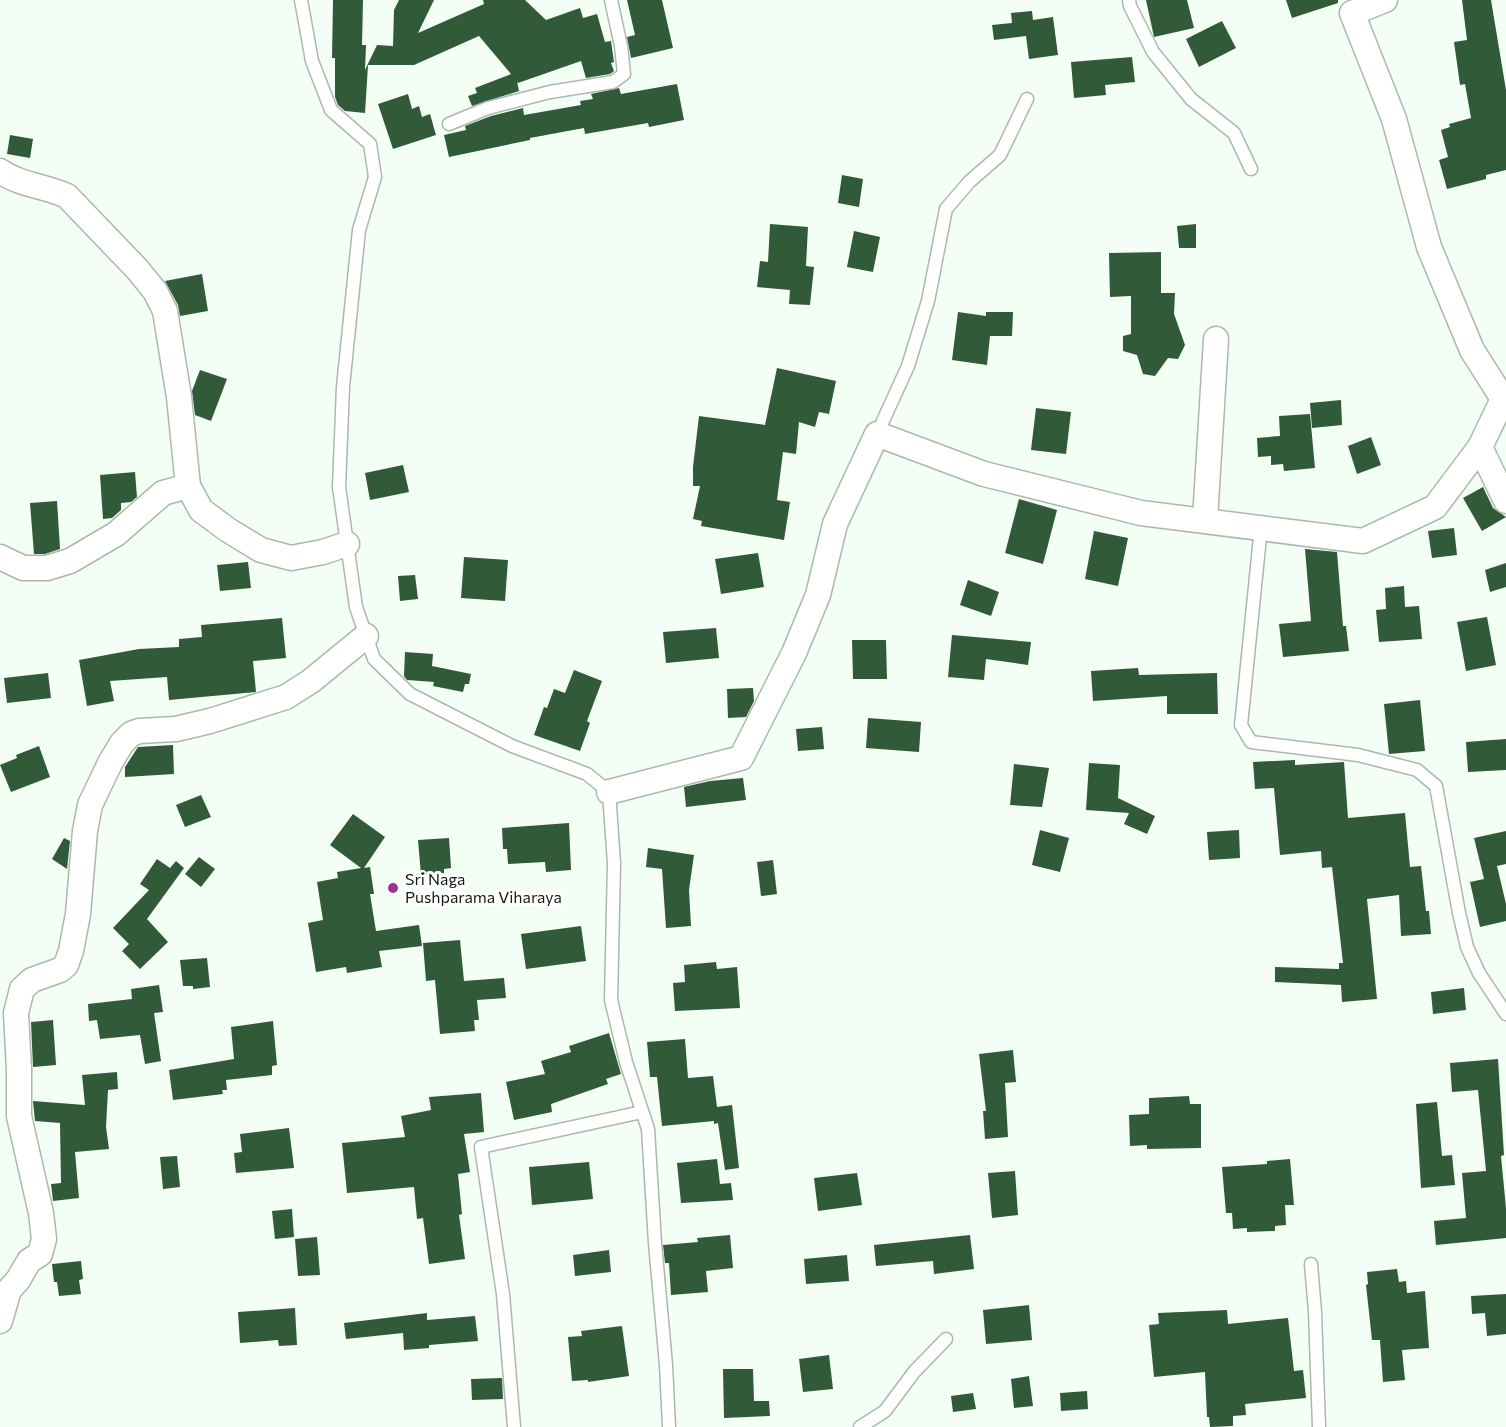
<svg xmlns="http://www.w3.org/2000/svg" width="1506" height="1427" font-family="Commissioner,sans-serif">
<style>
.building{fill:#315a39}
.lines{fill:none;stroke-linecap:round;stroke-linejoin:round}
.service-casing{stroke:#acb7ae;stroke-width:15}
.minor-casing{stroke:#acb7ae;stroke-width:27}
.service{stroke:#fff;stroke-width:12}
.minor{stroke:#fff;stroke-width:24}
.poi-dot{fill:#9e3090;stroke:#fff;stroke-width:2}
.labels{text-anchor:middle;stroke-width:6;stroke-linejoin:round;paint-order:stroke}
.poi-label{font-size:16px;fill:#151915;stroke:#fff;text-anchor:start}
</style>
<rect width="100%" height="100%" fill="#f3fff4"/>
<g class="building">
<polygon points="333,0 363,0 362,45 366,45 365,70 377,45 393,46 394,10 399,0 434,0 418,33 484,4 483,0 525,0 546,20 580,8 583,18 597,14 605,42 611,41 614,62 611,63 614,71 610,74 586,78 581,61 518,83 517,81 519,91 472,106 468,96 477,93 475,88 511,74 479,36 414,65 368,65 365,113 345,111 338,105 335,97 335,58 332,58"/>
<polygon points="627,0 662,0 673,48 631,58 627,37 635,35"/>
<polygon points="1146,0 1187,0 1194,28 1154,37"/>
<polygon points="1286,0 1338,0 1338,3 1292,18"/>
<polygon points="1462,0 1491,0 1506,90 1506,170 1486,175 1486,179 1447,189 1439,160 1448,157 1441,130 1450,127 1449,124 1471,118 1465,84 1460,85 1454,42 1467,40"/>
<polygon points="1032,11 1033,20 1053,17 1058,55 1029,59 1026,36 994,40 992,25 1012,23 1011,13"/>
<polygon points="1222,21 1236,48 1199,67 1186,39"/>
<polygon points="1132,57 1135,82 1105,85 1106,95 1074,98 1071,62"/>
<polygon points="677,84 684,120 649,127 648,123 585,134 584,128 530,138 530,140 449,157 444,135 466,130 465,126 491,116 523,108 524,115 581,105 580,101 593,99 591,94 619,88 621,94"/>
<polygon points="408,94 412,109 419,106 422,117 430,114 436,135 393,149 378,104"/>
<polygon points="10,135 33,139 30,158 7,154"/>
<polygon points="842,175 863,179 859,207 838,203"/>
<polygon points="770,224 808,227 806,266 814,267 810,305 789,304 790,290 757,287 760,261 768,262"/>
<polygon points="1196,224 1196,248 1179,248 1177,226"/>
<polygon points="854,231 880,237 873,272 847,267"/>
<polygon points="1161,252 1161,293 1175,293 1174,314 1185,345 1178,359 1168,358 1155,376 1143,374 1137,355 1123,351 1123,336 1131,334 1131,296 1110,297 1109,253"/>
<polygon points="202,274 208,311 180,316 178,305 165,281"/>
<polygon points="958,312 986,316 986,312 1013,312 1012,336 990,336 987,365 952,360"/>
<polygon points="777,368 836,381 829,414 819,412 815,427 799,422 796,454 783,452 777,500 790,502 784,540 701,526 702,521 693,519 700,486 693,486 693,467 699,416 765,425"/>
<polygon points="200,370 227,379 211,421 195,415 192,391"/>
<polygon points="1341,400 1342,425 1312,428 1310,403"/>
<polygon points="1036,408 1071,412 1066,454 1031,450"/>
<polygon points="1310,414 1315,468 1284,471 1283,464 1271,465 1271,456 1258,457 1257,438 1280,436 1279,416"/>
<polygon points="1371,437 1381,465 1357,474 1348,446"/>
<polygon points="403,465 409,492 370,500 365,473"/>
<polygon points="135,472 137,497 131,502 121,503 121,510 112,518 103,519 100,475"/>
<polygon points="1483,487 1493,508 1506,517 1482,531 1463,498"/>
<polygon points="1019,499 1057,510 1043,564 1005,553"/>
<polygon points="57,501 60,549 45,554 34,554 30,503"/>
<polygon points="1454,528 1457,555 1432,558 1428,531"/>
<polygon points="1094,531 1128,538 1118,586 1085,579"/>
<polygon points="1305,549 1337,552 1343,626 1346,626 1349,651 1283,657 1279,624 1311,621"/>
<polygon points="758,553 764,587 721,594 715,559"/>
<polygon points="464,557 508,560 505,601 461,598"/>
<polygon points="248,562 251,588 220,591 217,565"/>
<polygon points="1506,563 1506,587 1490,592 1485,570"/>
<polygon points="415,575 418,599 400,601 398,576"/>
<polygon points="968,580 999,592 991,616 960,605"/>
<polygon points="1404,586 1405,607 1419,606 1422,639 1379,642 1376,610 1386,609 1385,588"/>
<polygon points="1487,617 1496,665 1466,671 1457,622"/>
<polygon points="282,618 286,658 253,661 256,692 169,700 167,677 110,681 114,701 87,706 79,660 139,649 179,647 179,639 202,637 201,625"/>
<polygon points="716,628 719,658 666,663 663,632"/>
<polygon points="952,635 1031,642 1028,665 986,659 984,680 948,677"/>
<polygon points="852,640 886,640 887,679 853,679"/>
<polygon points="405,652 433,654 432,666 471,674 469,684 465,684 463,692 433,686 434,682 407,680 404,676"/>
<polygon points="1138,668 1139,675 1217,673 1218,714 1167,714 1167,696 1093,701 1091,671"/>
<polygon points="574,670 602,681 587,721 590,723 580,751 534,735 544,707 547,708 554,689 565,693"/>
<polygon points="48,673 51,698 7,703 4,678"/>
<polygon points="753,688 754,701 746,717 728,718 727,689"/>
<polygon points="1420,700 1425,751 1389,754 1384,704"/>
<polygon points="868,718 921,722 919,752 866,748"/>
<polygon points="822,727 824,749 798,751 796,729"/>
<polygon points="1506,739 1506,770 1468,772 1466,742"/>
<polygon points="173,745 174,774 125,777 125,767 138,747"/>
<polygon points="39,746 50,777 11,792 0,765 17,758 16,755"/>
<polygon points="1295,760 1295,765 1344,762 1348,818 1405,813 1410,867 1421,866 1426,911 1429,911 1431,934 1401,936 1399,895 1367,899 1377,999 1342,1002 1341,985 1275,982 1275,967 1339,969 1339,963 1343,963 1332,867 1322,868 1321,851 1280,855 1274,788 1255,789 1253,762"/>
<polygon points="1089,763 1120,765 1118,798 1155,816 1147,834 1124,824 1129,813 1086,810"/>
<polygon points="1014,764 1049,768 1042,807 1010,805"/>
<polygon points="743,778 746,800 686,807 684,787 710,781"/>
<polygon points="201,795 211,817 185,827 176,805"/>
<polygon points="353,814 385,837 364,868 370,867 374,894 370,894 376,931 419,925 422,946 379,951 382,967 347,973 346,967 316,972 308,923 323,920 317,882 338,878 337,872 361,868 330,845"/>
<polygon points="569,823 571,870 546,872 545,862 508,864 507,849 503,849 502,828"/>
<polygon points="1040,830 1069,838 1060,872 1032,865"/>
<polygon points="1239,830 1240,858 1209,860 1207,832"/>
<polygon points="1506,831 1506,864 1497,866 1506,904 1506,921 1480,927 1470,882 1484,879 1474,838"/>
<polygon points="64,838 70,841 67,869 52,859"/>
<polygon points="449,838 451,868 444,869 444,873 421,875 418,840"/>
<polygon points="648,848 694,855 689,890 691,926 666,928 662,869 646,867"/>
<polygon points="199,857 215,869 201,887 185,874"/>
<polygon points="157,859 170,868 176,861 184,868 147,919 168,942 140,969 122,951 129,944 113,928 149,890 140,884"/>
<polygon points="773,860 777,894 761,896 757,862"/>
<polygon points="581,926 586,961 526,969 521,934"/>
<polygon points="460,940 464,981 504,978 506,998 477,1000 479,1020 474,1020 475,1031 440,1034 435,980 426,981 423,943"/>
<polygon points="207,958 210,987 193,989 193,986 183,986 180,960"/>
<polygon points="716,962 717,969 737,967 740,1008 675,1011 673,983 685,982 684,965"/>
<polygon points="159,985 163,1012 154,1013 161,1061 145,1064 140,1035 100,1039 97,1020 89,1021 88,1004 132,999 131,989"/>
<polygon points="1464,988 1466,1010 1433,1014 1431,992"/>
<polygon points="53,1020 56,1065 33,1067 31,1022"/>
<polygon points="273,1021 277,1065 272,1066 272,1075 226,1080 227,1090 222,1090 223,1094 173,1100 169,1070 234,1059 231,1027"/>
<polygon points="609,1033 621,1074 606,1079 608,1084 551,1104 552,1112 514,1120 506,1082 545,1074 541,1061 571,1052 569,1046"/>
<polygon points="685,1039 688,1078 713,1076 717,1107 732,1105 739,1168 725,1170 718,1123 714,1124 714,1121 662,1126 657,1077 650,1077 647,1042"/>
<polygon points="1013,1050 1016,1082 1005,1083 1008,1137 985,1139 983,1111 986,1111 979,1054"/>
<polygon points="1498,1059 1504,1155 1501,1156 1506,1208 1506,1238 1436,1245 1434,1221 1466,1218 1462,1173 1486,1171 1478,1090 1452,1092 1450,1063"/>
<polygon points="117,1072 118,1089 108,1090 106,1127 109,1149 75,1152 79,1198 53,1201 51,1184 61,1183 60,1123 35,1121 33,1101 85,1105 82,1075"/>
<polygon points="481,1093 484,1132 464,1134 470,1172 458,1174 462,1214 459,1215 465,1259 429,1264 423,1218 417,1219 414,1187 347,1193 342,1143 405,1137 401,1116 431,1110 429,1097"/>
<polygon points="1189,1096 1190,1104 1201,1104 1201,1148 1147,1149 1147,1145 1130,1146 1129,1115 1149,1114 1149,1098"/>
<polygon points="1437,1102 1442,1156 1452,1155 1455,1185 1421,1188 1416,1104"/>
<polygon points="289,1128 294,1168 236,1173 234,1153 242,1152 240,1134"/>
<polygon points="177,1156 180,1187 163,1189 160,1157"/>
<polygon points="717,1159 720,1184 731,1183 733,1200 681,1203 677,1163"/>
<polygon points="1290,1159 1294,1205 1285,1205 1286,1225 1275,1226 1275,1231 1247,1232 1247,1228 1233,1229 1232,1213 1226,1213 1222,1167 1267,1164 1267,1161"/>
<polygon points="589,1162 593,1199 532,1205 529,1167"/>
<polygon points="1015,1171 1018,1215 992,1218 988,1173"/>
<polygon points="857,1173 862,1205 818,1211 814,1178"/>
<polygon points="292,1209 294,1237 275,1239 272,1211"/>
<polygon points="730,1235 733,1268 706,1271 708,1292 671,1295 669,1263 665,1263 663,1245 698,1242 697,1238"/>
<polygon points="970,1235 974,1269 934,1274 933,1261 876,1266 874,1245"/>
<polygon points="317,1237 320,1275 298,1276 295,1239"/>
<polygon points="609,1250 611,1272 575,1276 573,1255"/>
<polygon points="847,1255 849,1281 806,1284 804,1259"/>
<polygon points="81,1261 83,1279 79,1280 81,1294 59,1296 57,1282 54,1282 52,1264"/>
<polygon points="1397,1269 1399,1282 1406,1281 1407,1293 1425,1291 1429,1348 1402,1350 1405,1380 1383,1382 1380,1340 1372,1340 1366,1285 1368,1284 1367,1272"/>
<polygon points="1506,1294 1506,1334 1487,1336 1485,1313 1472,1314 1471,1296"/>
<polygon points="1029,1305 1032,1340 986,1344 983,1310"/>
<polygon points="295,1308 297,1345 279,1346 278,1340 240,1343 238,1312"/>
<polygon points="1227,1310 1228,1324 1288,1318 1294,1371 1303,1370 1306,1398 1245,1404 1246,1415 1233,1416 1233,1426 1210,1427 1209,1417 1207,1417 1205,1372 1154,1377 1149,1325 1159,1324 1158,1313"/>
<polygon points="427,1313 427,1320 475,1316 478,1341 429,1345 429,1348 404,1350 403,1333 346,1339 344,1323"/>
<polygon points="622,1326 629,1376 588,1382 588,1380 572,1381 568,1337 582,1336 581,1331"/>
<polygon points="829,1355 833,1389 803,1392 799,1359"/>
<polygon points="723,1369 753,1369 754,1401 769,1401 770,1416 724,1418"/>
<polygon points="1029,1376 1033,1406 1014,1408 1011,1379"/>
<polygon points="502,1378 503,1399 472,1400 471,1379"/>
<polygon points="1087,1391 1088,1409 1061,1411 1060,1393"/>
<polygon points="973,1393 976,1409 953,1412 951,1396"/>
</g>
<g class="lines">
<defs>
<g id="service">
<polyline points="301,0 312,61 331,110 370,144 375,177 359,230 343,387 339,487 356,607 374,659 410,694 512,746 587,774 609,792 614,863 611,1000 626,1062 648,1129 655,1243 666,1365 669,1427"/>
<polyline points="1129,0 1130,6 1153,52 1191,99 1234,133 1251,169"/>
<polyline points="449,124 488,108 550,92 613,82 624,74 621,46 611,0"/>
<polyline points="877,434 908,366 928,301 946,209 969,182 1000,155 1027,99"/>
<polyline points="1261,527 1241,725 1251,742 1358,755 1417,770 1436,786 1459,913 1467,947 1479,973 1506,1014"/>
<polyline points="1311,1264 1315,1312 1319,1427"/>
<polyline points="514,1427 503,1294 481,1147 642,1112"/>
<polyline points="860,1427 885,1411 914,1372 946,1339"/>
</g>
<g id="minor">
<polyline points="1385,0 1352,13 1394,119 1429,247 1472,350 1503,399 1506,399"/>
<path d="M0 171C20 185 45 186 67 196L137 269 155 291 165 311 179 397 188 486 201 510 228 530 261 550 291 558 323 552 347 544"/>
<polyline points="1480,447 1506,501"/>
<polyline points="1205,520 1216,339"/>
<polyline points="0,557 23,568 47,568 70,561 116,534 163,493 188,486"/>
<polyline points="609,792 741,758 794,653 818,595 835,524 877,434 984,474 1141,513 1363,541 1435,507 1480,447 1503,399"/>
<polyline points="0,1321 9,1290 18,1280 29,1261 40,1254 44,1239 41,1213 19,1116 19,1069 16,1013 22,989 32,980 60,970 66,965 71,951 78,914 85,831 90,805 110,763 122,743 131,734 139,731 176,729 210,721 286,697 311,681 366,636"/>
</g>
</defs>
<use href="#service" class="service-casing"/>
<use href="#minor" class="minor-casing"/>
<use href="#service" class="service"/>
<use href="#minor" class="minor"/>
</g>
<circle class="poi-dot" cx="393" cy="888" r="6"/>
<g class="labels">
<g class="poi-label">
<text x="405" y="885">Sri Naga<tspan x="405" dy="18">Pushparama Viharaya</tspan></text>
</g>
</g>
</svg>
